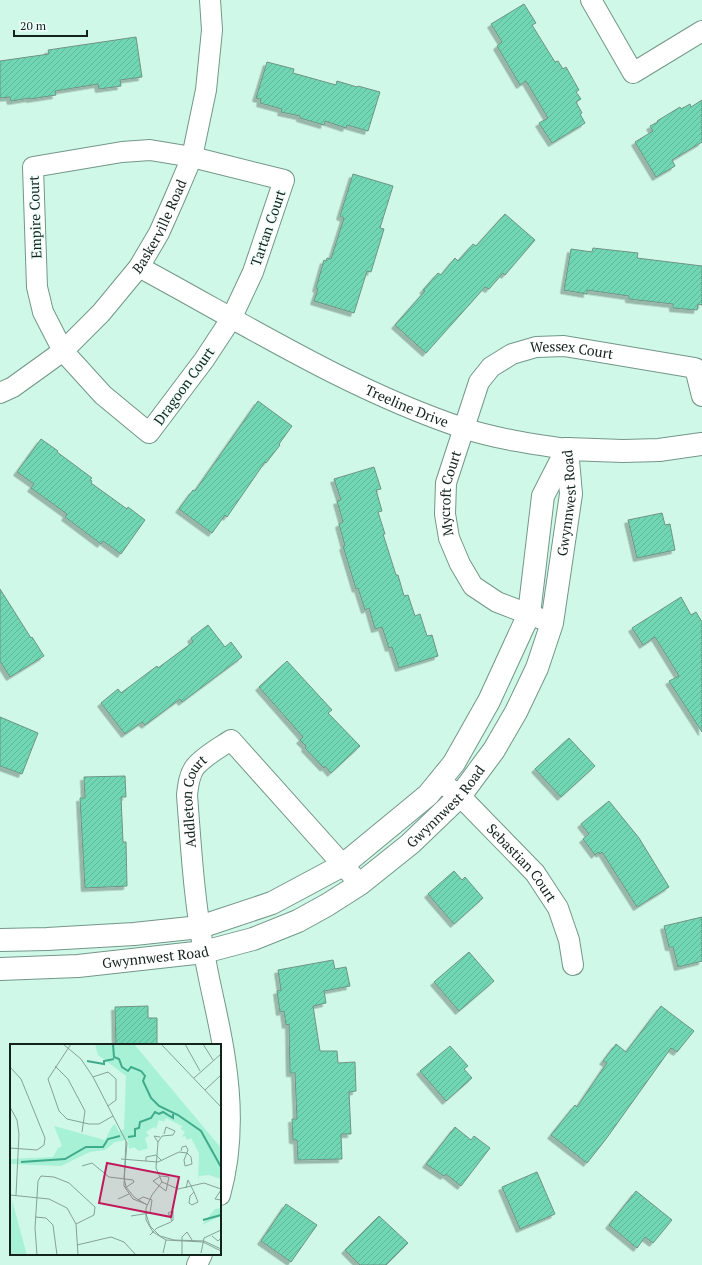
<svg xmlns="http://www.w3.org/2000/svg" width="702" height="1265" font-family="'PT Serif',serif">
<style>
.building{fill:url(#building-hatch);stroke:#6f9486;filter:url(#shadow)}
.lines{fill:none;stroke-linecap:round;stroke-linejoin:round}
.street-casing{stroke:#729789;stroke-width:22}
.secondary-casing{stroke:#729789;stroke-width:24}
.street{stroke:#fff;stroke-width:20}
.secondary{stroke:#fff;stroke-width:22}
.labels{text-anchor:middle;stroke-width:3;stroke-linejoin:round;paint-order:stroke}
.street-label{font-size:14px;fill:#13221c;stroke:#effff9}
.inset-river{fill:none;stroke:#40ab8b;stroke-width:2}
.inset-road{fill:none;stroke:#84a296;stroke-width:1}
.view{fill:#c2185b;fill-opacity:0.15;stroke:#c2185b;stroke-width:2}
.inset-edge{fill:none;stroke:#13221c;stroke-width:2}
</style>
<defs>
<pattern id="building-hatch" width="6" height="6" patternUnits="userSpaceOnUse"><rect width="6" height="6" fill="#6fd6b4"/><path d="M-1 1l2-2M0 6l6-6M5 7l2-2" fill="none" stroke="#5fb79a"/></pattern>
<filter id="shadow"><feDropShadow dx="-3.5" dy="3.5" stdDeviation="0" flood-color="#0004"/></filter>
</defs>
<rect width="100%" height="100%" fill="#d0f8e8"/>
<g class="building">
<polygon points="524,4 536,23 532,25 555,62 558,61 563,69 566,67 579,90 576,92 581,99 576,102 582,113 580,114 585,123 552,143 539,123 548,118 526,81 520,85 497,46 502,42 491,24"/>
<polygon points="136,37 142,77 120,80 121,86 99,89 98,84 55,91 56,95 30,99 30,98 11,101 10,97 0,98 0,61 49,54 48,50"/>
<polygon points="267,62 294,69 293,73 336,85 337,81 357,87 358,86 380,92 368,131 347,125 346,128 325,121 324,125 300,118 300,116 281,112 282,109 260,103 261,99 256,98"/>
<polygon points="702,100 702,142 672,160 675,166 656,177 635,142 653,131 650,126 658,122 657,121 680,107 681,109 690,104 691,107"/>
<polygon points="353,174 393,186 380,228 384,229 371,272 367,271 354,313 314,301 318,289 316,288 324,260 326,261 327,258 331,259 344,218 340,216"/>
<polygon points="505,214 535,240 505,275 503,273 489,289 485,287 426,353 395,325 425,291 423,290 438,273 441,275 455,258 458,261 473,244 476,246"/>
<polygon points="593,248 638,253 637,258 702,266 702,305 698,304 697,310 673,308 673,304 629,299 629,296 587,290 587,294 564,290 571,249 592,252"/>
<polygon points="258,401 292,426 279,444 280,445 266,463 265,462 227,517 225,515 212,533 179,509 193,490 195,491"/>
<polygon points="41,439 58,451 57,452 92,478 90,480 92,481 91,483 127,509 128,507 145,520 121,554 103,541 101,544 65,517 67,514 31,488 34,484 17,472"/>
<polygon points="374,467 381,489 376,490 382,511 378,512 385,534 383,534 396,575 398,575 404,596 408,595 415,616 420,614 427,636 432,635 438,656 399,668 392,647 389,648 382,627 375,629 369,608 365,610 358,588 356,589 343,546 345,546 339,524 343,522 337,501 341,500 334,479"/>
<polygon points="662,513 665,525 670,524 675,550 637,558 628,520"/>
<polygon points="0,589 31,638 32,637 44,656 10,677 0,661"/>
<polygon points="681,597 691,615 696,612 702,622 702,732 669,681 679,676 655,637 643,645 632,628"/>
<polygon points="208,625 225,647 231,642 242,657 182,702 180,699 145,725 142,722 125,734 101,703 118,689 121,693 157,666 158,668 193,642 191,638"/>
<polygon points="287,661 332,710 328,713 360,746 331,773 325,766 324,768 305,748 306,746 300,740 303,737 259,687"/>
<polygon points="0,717 38,733 22,774 0,766"/>
<polygon points="569,738 595,766 561,797 535,769"/>
<polygon points="125,776 126,797 121,797 123,842 126,842 127,886 85,888 80,798 85,798 84,777"/>
<polygon points="609,801 639,838 669,887 637,907 602,852 600,854 598,852 595,855 583,839 589,834 581,824"/>
<polygon points="454,871 462,880 465,877 483,898 454,924 428,894"/>
<polygon points="702,917 702,961 678,967 673,947 669,947 664,926"/>
<polygon points="469,952 494,981 459,1011 434,982"/>
<polygon points="333,960 335,969 346,967 350,986 324,991 326,1003 313,1006 320,1051 337,1051 338,1063 355,1062 356,1091 349,1092 351,1134 341,1134 342,1159 298,1160 297,1140 293,1140 292,1119 297,1119 295,1073 290,1073 289,1024 286,1025 284,1011 280,1012 277,991 281,990 278,970"/>
<polygon points="148,1006 148,1018 157,1018 157,1045 116,1045 115,1007"/>
<polygon points="661,1006 694,1031 677,1052 671,1048 606,1139 587,1163 551,1135 575,1105 577,1107 607,1063 603,1061 616,1044 626,1052"/>
<polygon points="450,1046 468,1066 464,1069 472,1078 446,1101 420,1071"/>
<polygon points="455,1127 471,1140 474,1136 490,1148 461,1186 446,1174 444,1176 426,1164"/>
<polygon points="537,1172 555,1214 520,1229 502,1187"/>
<polygon points="636,1191 672,1220 653,1243 645,1237 637,1248 609,1225"/>
<polygon points="286,1204 317,1225 291,1262 261,1241"/>
<polygon points="379,1216 408,1243 386,1265 360,1265 345,1250"/>
</g>
<g class="lines">
<defs>
<g id="street">
<polyline points="591,0 633,73 702,31"/>
<polygon points="150,150 192,157 284,180 253,272 231,319 204,360 149,433 103,395 63,351 43,312 37,287 33,167 122,152"/>
<path id="s1" d="M139 267C245 324 349 390 463 428 497 439 532 444 567 449"/>
<path id="s2" d="M0 393 13 387 63 351 101 313 139 267 159 233 175 197 192 157 206 90 212 30 210 0"/>
<path id="s3" d="M552 623 497 602 473 586 460 564 449 538 445 514 446 483 479 382 491 367 512 354 536 347 564 346 695 368 702 396"/>
<path id="s4" d="M439 781 460 796 535 873 558 908 569 940 573 965"/>
<path id="s5" d="M220 1195C232 1152 232 1104 225 1059 220 1023 210 988 204 952 194 900 191 847 187 795 188 786 189 775 195 767 204 756 219 748 231 740L360 884"/>
<polyline points="197,1265 202,1254"/>
</g>
<g id="secondary">
<polyline points="567,449 623,451 659,450 702,444"/>
<polyline points="0,940 47,939 134,934 200,927 272,903 343,865 428,795 454,763 489,701 529,614 543,496 567,449"/>
<path id="s6" d="M0 969 78 966 204 952 253 939 298 921 327 905 360 884 410 844 460 796 494 750 516 712 537 668 552 623 571 494 567 449"/>
</g>
</defs>
<use href="#street" class="street-casing"/>
<use href="#secondary" class="secondary-casing"/>
<use href="#street" class="street"/>
<use href="#secondary" class="secondary"/>
</g>
<g class="labels">
<g class="street-label">
<text transform="translate(35 217) rotate(-92)" y="5">Empire Court</text>
<text dy="5" stroke="none"><textPath href="#s2" startOffset="235">Baskerville Road</textPath></text>
<text transform="translate(268 228) rotate(-71)" y="5">Tartan Court</text>
<text dy="5" stroke="none"><textPath href="#s3" startOffset="408">Wessex Court</textPath></text>
<text transform="translate(184 386) rotate(-54)" y="5">Dragoon Court</text>
<text dy="5" stroke="none"><textPath href="#s1" startOffset="302">Treeline Drive</textPath></text>
<text dy="5" stroke="none"><textPath href="#s3" startOffset="187">Mycroft Court</textPath></text>
<text dy="5" stroke="none"><textPath href="#s6" startOffset="828">Gwynnwest Road</textPath></text>
<text dy="5" stroke="none"><textPath href="#s5" startOffset="399">Addleton Court</textPath></text>
<text dy="5" stroke="none"><textPath href="#s6" startOffset="492">Gwynnwest Road</textPath></text>
<text dy="5" stroke="none"><textPath href="#s4" startOffset="117">Sebastian Court</textPath></text>
<text dy="5" stroke="none"><textPath href="#s6" startOffset="156">Gwynnwest Road</textPath></text>
</g>
</g>
<g transform="translate(10 1044)">
<rect width="211" height="211" fill="#d0f8e8"/>
<path d="M85 0H124L211 104V135L199 131 189 132 188 139 189 109 181 94 177 96 175 92 172 93 175 88 171 85 172 82 156 74 154 78 149 76 146 85 144 83 136 88 139 92 135 94 138 104 129 107 124 103 119 105 118 96 105 98 95 106 80 108 51 122 0 120V115L43 113 48 104 52 102 44 82 95 96 103 81 105 80 109 88 114 85 116 32 88 11ZM2 156 15 204 17 211H0ZM211 164V172L192 181 205 165Z" fill="#a7f1d6"/>
<path class="inset-river" d="M103 0 104 13 109 15 112 23 118 27 121 23 131 27 135 32 133 37 141 54 149 62 168 71 191 87 211 123M77 17 94 20V17L104 15M118 93 125 92V85L129 84 130 78 141 74 145 68 149 70 153 68 163 74V70M11 118 55 115 76 103H93L98 95 110 92M193 176 211 171"/>
<path class="inset-road" d="M53 0 71 15 83 33 117 99 114 134 116 143 124 153 137 161M61 0 38 35 49 67 57 75 79 80H89L103 72M151 0 211 63M175 0 190 27M193 0 203 16M45 22 58 35 75 67 72 88M0 23 11 35 35 94 34 101 27 106 0 104M83 33 98 28 106 35V56L98 62M184 34 211 10M195 46 211 31M0 63 7 76 9 90 6 151M154 90 156 83 165 87 163 91 152 92 148 98 146 124 152 138 168 145 194 139 211 145M116 97 114 142 123 155 136 160M148 98 144 92 150 93M171 107 172 103 176 102 178 106 174 116 175 122 182 120 181 113 177 109M111 115 148 118 169 108 177 109M136 117V113L146 111 152 117M72 122 82 119 99 133 123 136 124 138 115 144M151 132 159 133 156 147 143 137ZM152 138 142 151 136 164V176L143 188 156 196 193 198 211 207M176 144 178 136 184 148 180 152 179 159 182 161 188 158 184 148M211 146 205 155 211 156M0 151 39 155 57 164 66 180 68 211M108 155 119 150M136 170 140 182 150 192 164 196 194 197 211 205M121 172 140 169 142 156 133 153 128 156M25 173 36 174 43 181 47 211M140 191 147 184 161 178 163 176V167L158 169 162 177M202 192 208 197 211 194M67 201 101 193 114 198 126 211M153 209 156 196M191 209 194 194 211 186M27 211 25 184 28 137 31 132 44 133 59 139 85 163 84 171 66 180M172 211V193L177 188 182 196"/>
<path class="view" d="M97 119 169 133 161 173 89 159Z"/>
<rect width="211" height="211" class="inset-edge"/>
</g>
<path d="M14 30v6h73v-6" fill="none" stroke="#13221c" stroke-width="2"/>
<text x="20" y="30" font-size="12" fill="#13221c" stroke="#effff9" stroke-width="3" paint-order="stroke">20 m</text>
</svg>
